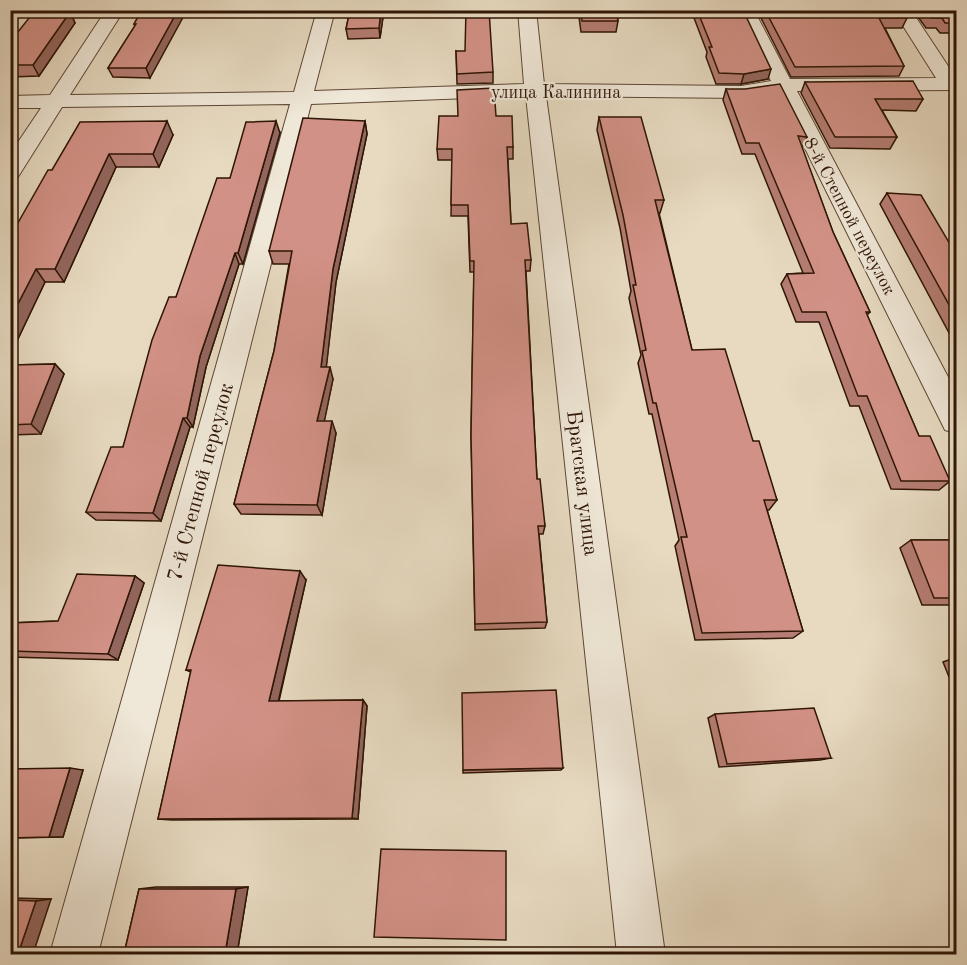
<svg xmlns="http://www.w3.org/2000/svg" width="967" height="965" font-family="'Old Standard TT',serif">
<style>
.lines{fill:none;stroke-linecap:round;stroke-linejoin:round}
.minor-casing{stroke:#5d4634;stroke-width:2}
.minor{fill:#efe7d7;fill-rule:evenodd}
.wall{fill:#b57d73;stroke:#2f1505;stroke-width:1.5}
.shaded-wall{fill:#93665e;stroke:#2f1505;stroke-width:1.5}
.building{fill:#d29186;stroke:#2f1505;stroke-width:1.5}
.labels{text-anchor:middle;stroke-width:4.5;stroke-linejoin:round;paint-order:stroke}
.far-street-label{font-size:18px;fill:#2f1505;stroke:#efe7d7}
.street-label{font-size:21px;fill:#2f1505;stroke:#efe7d7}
</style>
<rect width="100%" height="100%" fill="#e7dac1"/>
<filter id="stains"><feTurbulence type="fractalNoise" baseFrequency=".00333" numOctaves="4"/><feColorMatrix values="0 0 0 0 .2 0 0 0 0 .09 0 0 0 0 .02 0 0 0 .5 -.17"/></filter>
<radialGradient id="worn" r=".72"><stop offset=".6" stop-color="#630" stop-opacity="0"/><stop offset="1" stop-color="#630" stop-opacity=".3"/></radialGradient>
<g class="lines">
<defs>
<polygon id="minor" points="106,10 124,10 70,95 294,92 317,10 335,10 314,91 524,84 518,10 536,10 544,84 741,86 771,81 736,10 754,10 790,79 936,78 893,10 911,10 956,78 956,90 797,91 956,392 956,433 945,430 777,92 741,98 546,96 665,954 617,954 526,96 311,104 98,954 50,954 290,104 62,107 18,177 10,179 10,154 41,108 10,108 10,96 50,95"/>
</defs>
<use href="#minor" class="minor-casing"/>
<use href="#minor" class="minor"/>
</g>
<g class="wall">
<polygon points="142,10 150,78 113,77 108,68 135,26 134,24"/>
<polygon points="350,10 384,10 380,38 348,39 346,29"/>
<polygon points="578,10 616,10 618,21 616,32 581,32"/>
<polygon points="691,10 743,10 768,79 741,84 716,84 706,57 707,52"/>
<polygon points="757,10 902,10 907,18 902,28 885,28 904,66 899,76 791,77"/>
<polygon points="913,10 957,10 957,33 940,33 936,28 926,28"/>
<polygon points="70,12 75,23 39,76 10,77 10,42"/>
<polygon points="456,51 493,72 493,83 457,84"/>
<polygon points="805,82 923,99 916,111 882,110 897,137 890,149 830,148 801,93"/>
<polygon points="726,89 807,137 802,148 833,232 870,312 867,315 919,436 950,481 939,490 891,489 859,406 850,406 819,322 796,322 781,284 787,274 803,273 755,154 742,154 723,100"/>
<polygon points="496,116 513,147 513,159 508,159 511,224 531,260 530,271 526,271 537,479 545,526 543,534 539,534 547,622 545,628 475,630 471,435 474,272 470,272 468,216 451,216 452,160 438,160 437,149"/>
<polygon points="599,117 664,200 660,213 659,213 692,350 753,441 777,500 769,510 767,510 803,631 793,638 695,640 675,546 679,540 652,414 649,414 638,363 641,355 629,298 631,291 620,228 597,130"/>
<polygon points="365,121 367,134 336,282 326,367 333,379 324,421 336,433 322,515 241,514 234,504 274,351 289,264 273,264 269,251"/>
<polygon points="280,133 243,264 239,264 206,367 193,427 190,427 161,521 96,520 86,512 123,447 176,297 230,178"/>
<polygon points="173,135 159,167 116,167 64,282 45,282 16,343 10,343 10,237 52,170"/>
<polygon points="887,193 957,256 957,344 955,344 880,204"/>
<polygon points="55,364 64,374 41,434 10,435 10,365"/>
<polygon points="911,540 957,540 957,605 922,605 900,548"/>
<polygon points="135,576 144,583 118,660 10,657 10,623 58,621"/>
<polygon points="306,580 279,701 363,700 367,706 358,819 172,820 158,819 191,672 186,670"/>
<polygon points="957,657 957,697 943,662"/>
<polygon points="715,714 831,758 820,760 719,767 708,718"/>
<polygon points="563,768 561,770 463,773 463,770"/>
<polygon points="10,769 83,770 63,837 10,838"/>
<polygon points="156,887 248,887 237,954 124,954 139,889"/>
<polygon points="10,898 51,899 10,954"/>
</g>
<g class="shaded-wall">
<polygon points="178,10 187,10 150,78 146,68"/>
<polygon points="381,10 384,10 380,38 379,28"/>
<polygon points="70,12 75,23 39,76 33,65"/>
<polygon points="771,69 768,79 741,84 744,74"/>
<polygon points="167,121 173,135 159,167 153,154"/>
<polygon points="276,121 280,133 243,264 238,253"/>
<polygon points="365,121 367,134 336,282 325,379 321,367 333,269"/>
<polygon points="109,154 116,167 64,282 55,269"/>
<polygon points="235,253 239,264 206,367 193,427 187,418 200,356"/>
<polygon points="36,269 45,282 16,343 10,337 10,319"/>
<polygon points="55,364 64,374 41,434 31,424"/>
<polygon points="330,367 333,379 322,433 317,421"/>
<polygon points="183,418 190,427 161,521 153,513"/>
<polygon points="332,421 336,433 322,515 317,505"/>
<polygon points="300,571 306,580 277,707 269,701"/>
<polygon points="135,576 144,583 118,660 108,654"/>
<polygon points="363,700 367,706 358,819 352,818"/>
<polygon points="70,768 83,770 63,837 49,837"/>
<polygon points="248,887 237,954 225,954 236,889"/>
<polygon points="51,899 33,954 18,954 36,901"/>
</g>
<g class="building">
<polygon points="142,10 178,10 146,68 108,68 136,24 134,24"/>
<polygon points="350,10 381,10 379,28 346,29"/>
<polygon points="466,10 489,10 493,72 457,74 456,51 465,51"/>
<polygon points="581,10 616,10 618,21 582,21"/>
<polygon points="697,10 743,10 771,69 744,74 719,73 709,47 712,47"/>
<polygon points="765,10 902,10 907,18 879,18 904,66 795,67"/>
<polygon points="925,10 957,10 957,23 945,23 942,18 931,18"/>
<polygon points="70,12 33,65 10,65 10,42 33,13"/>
<polygon points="913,81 923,99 875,99 897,137 835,137 805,82"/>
<polygon points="780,84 807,137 798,136 833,232 870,312 866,312 919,436 930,436 950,481 901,481 867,396 858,396 826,312 802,312 787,274 814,273 759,143 746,143 726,89 745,89"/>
<polygon points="494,88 496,116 512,116 513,147 507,147 511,224 527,223 531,260 525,260 537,479 540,479 545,526 538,526 547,622 475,624 471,435 474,261 470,261 468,205 451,205 452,149 437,149 439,116 458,116 457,90"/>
<polygon points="599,117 641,117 664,200 655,200 692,350 725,349 753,441 759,441 777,500 764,500 803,631 702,633 681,537 687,537 656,403 653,403 642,351 646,350 633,285 636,285 623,215"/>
<polygon points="303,118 365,121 333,269 321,367 330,367 317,421 332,421 317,505 234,504 274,351 292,251 269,251"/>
<polygon points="167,121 153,154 109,154 55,269 36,269 10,319 10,237 48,170 52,170 80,122"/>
<polygon points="276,121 238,253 235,253 200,356 187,418 183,418 153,513 86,512 111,447 123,447 152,340 169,297 176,297 217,178 230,178 246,122"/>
<polygon points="887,193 921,195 957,256 957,319"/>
<polygon points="55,364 31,424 10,425 10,365"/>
<polygon points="911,540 957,540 957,598 934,598"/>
<polygon points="218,565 300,571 269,701 363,700 352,818 158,819 191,670 186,670"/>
<polygon points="77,574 135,576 108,654 10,651 10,623 58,621"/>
<polygon points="556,690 563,768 463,770 462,693"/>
<polygon points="814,708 831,758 727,764 715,714"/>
<polygon points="70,768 49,837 10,838 10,769"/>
<polygon points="381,849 506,851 506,940 374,937"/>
<polygon points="139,889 236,889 225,954 124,954"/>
<polygon points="10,900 36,901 18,954 10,954"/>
</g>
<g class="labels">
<g class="far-street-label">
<text x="556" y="98">улица Калинина</text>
<text transform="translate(850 216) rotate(62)" y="6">8-й Степной переулок</text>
</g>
<g class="street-label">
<text transform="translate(200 482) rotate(-75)" y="7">7-й Степной переулок</text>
<text transform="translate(583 483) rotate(83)" y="7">Братская улица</text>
</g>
</g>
<rect width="967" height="965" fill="none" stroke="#e7dac1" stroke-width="36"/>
<rect x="12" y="12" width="943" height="941" fill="none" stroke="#2f1505" stroke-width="3"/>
<rect x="18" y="18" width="931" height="929" fill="none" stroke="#2f1505" stroke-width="1.5"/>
<rect width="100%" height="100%" filter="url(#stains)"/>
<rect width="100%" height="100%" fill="url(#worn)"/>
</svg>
